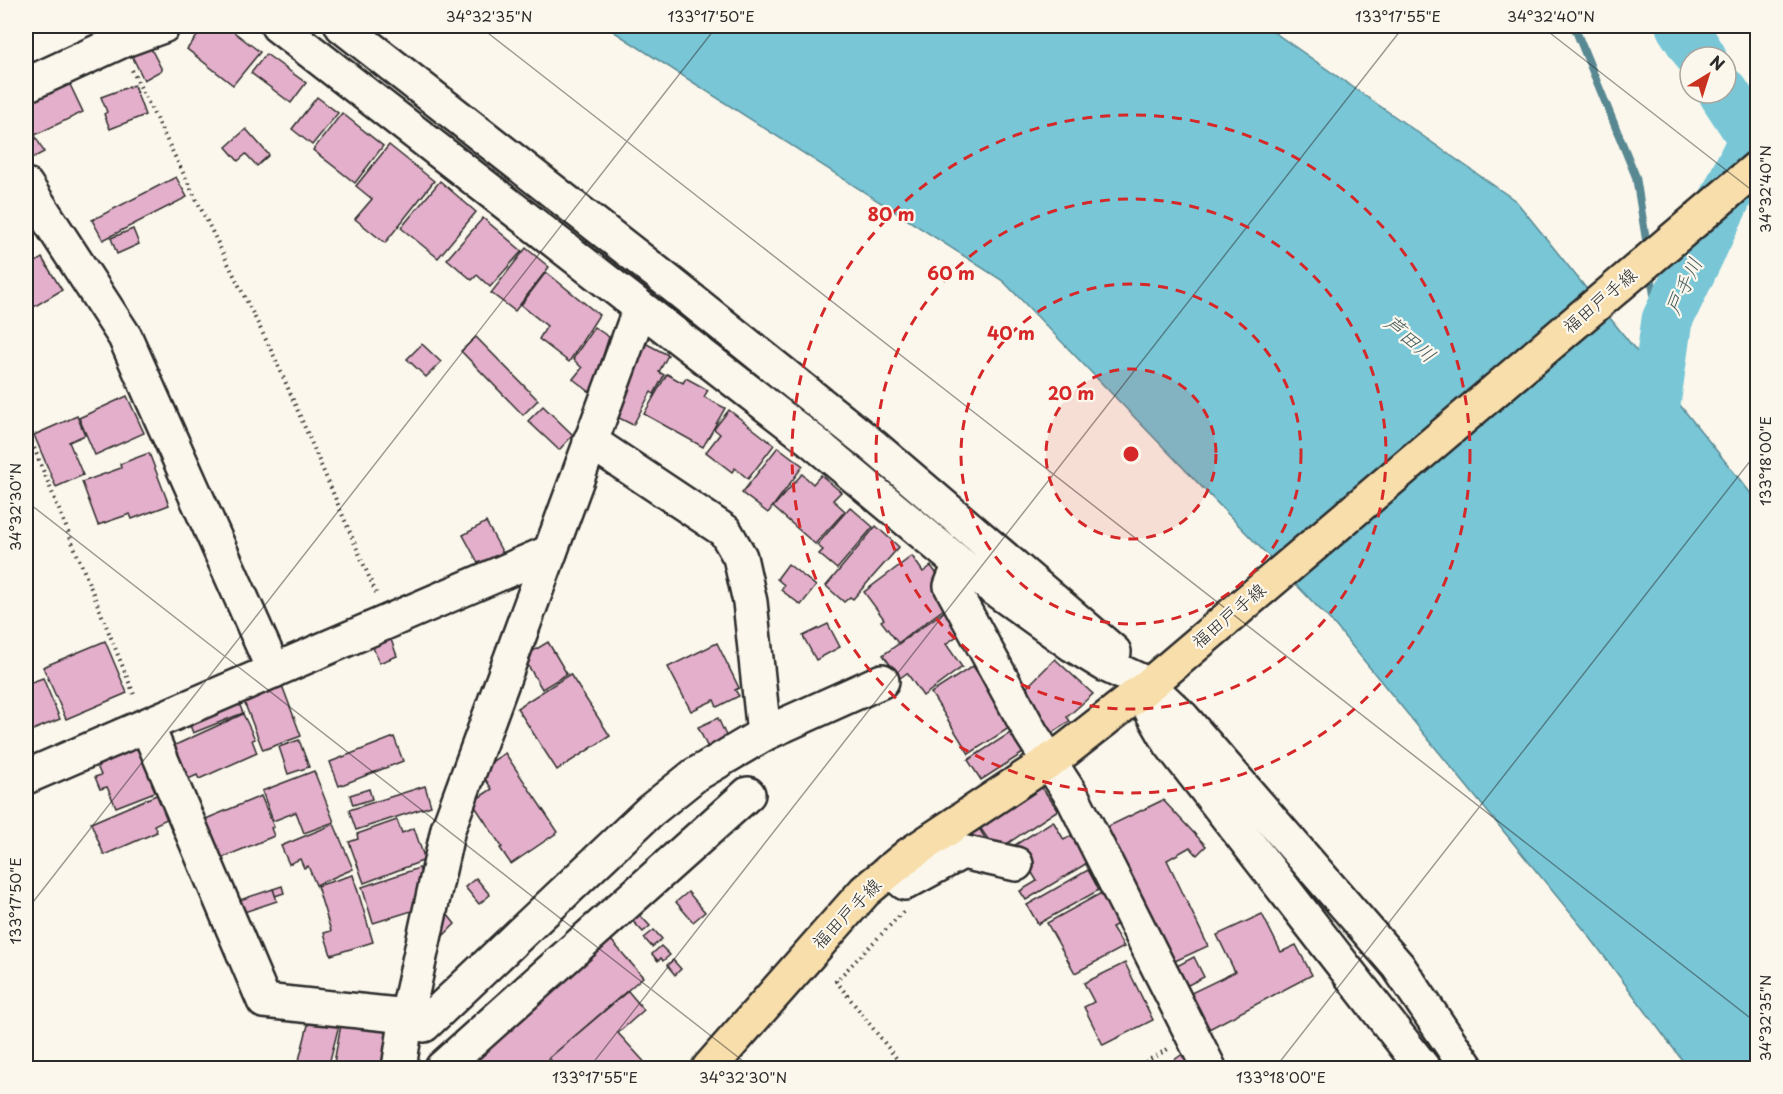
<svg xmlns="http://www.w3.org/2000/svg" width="1783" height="1094" font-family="'Playpen Sans','Klee One',sans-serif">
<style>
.water{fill:#78c6d6;stroke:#598892;stroke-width:1.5}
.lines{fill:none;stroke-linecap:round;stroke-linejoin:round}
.stream{stroke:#598892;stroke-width:8}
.river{stroke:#78c6d6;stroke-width:51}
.building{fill:#e4afca;stroke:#2b2b2b;stroke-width:1.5}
.minor-casing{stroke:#2b2b2b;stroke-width:38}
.major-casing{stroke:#2b2b2b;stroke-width:38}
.path{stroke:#2b2b2b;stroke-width:4;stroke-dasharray:1.5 4.5;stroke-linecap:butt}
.minor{stroke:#fbf7ec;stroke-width:33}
.major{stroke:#f8deab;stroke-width:33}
.ticks{fill:none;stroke:#2b2b2b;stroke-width:1.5;stroke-opacity:0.45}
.ring{fill:none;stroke:#d62828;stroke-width:3;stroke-dasharray:10 8}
.labels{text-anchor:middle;stroke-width:4.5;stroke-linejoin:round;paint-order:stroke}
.street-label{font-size:18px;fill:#2b2b2b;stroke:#fbf7ec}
.water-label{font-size:20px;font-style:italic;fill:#425a5e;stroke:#fbf7ec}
.centre{fill:#d62828;stroke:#fbf7ec;stroke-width:3}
.ring-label{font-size:18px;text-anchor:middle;font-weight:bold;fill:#d62828;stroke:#fbf7ec;stroke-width:4.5;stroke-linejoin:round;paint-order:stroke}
.neatline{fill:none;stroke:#2b2b2b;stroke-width:2}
.ticks-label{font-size:15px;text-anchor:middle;fill:#2b2b2b}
</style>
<rect width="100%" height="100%" fill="#fbf7ec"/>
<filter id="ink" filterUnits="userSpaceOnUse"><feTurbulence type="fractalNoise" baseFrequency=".0167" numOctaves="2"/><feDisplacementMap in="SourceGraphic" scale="12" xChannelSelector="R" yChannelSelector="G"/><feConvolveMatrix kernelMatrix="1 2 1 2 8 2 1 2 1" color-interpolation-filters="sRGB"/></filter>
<g filter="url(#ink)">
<polygon class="water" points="605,26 1265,26 1516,201 1757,501 1757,1068 1688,1068 1586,932 1334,624 1003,281"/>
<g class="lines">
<g class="stream">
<polyline points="1574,26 1636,177 1648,252"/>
<polyline points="1650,268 1657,315 1652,380"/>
</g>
<g class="river">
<polyline points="1681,26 1701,57"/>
<polyline points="1649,446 1667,320 1754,139 1724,93"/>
</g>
</g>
<g class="building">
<polygon points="205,26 226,26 260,52 233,85 187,49"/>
<polygon points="147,41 162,70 144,80 129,50"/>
<polygon points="266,54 306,83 291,103 251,73"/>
<polygon points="64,72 83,112 35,135 26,114 26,91"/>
<polygon points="134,85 145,115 110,129 104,114 107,112 101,97"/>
<polygon points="317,97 338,113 312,145 292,129"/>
<polygon points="342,113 383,146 355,183 313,150"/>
<polygon points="26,119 44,152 29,160 26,154"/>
<polygon points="246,129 269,155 257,166 246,154 238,161 226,147"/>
<polygon points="389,145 434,181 385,243 355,219 372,199 356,186"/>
<polygon points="176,177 187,197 103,240 92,220"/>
<polygon points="440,181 476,212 438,258 401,228"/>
<polygon points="483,218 522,251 490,287 477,275 472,280 447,259"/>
<polygon points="133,229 139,244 117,254 111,238"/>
<polygon points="526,248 549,267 515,311 491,293"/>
<polygon points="42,258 62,290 27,311 26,309 26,269"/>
<polygon points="546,272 599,315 569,362 539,339 547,326 521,305"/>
<polygon points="594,327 609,337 591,393 573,379 582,368 573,359"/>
<polygon points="476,337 538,400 523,415 461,351"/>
<polygon points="643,342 668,355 659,372 664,375 654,394 651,392 633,425 609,413"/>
<polygon points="422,344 441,362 426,377 407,359"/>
<polygon points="667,374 683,383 686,378 708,390 704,397 725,408 703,447 644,414"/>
<polygon points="127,396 144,433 95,455 79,418"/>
<polygon points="543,406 573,435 559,450 528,421"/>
<polygon points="729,410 774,445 748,479 735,468 732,472 706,452 720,434 714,429"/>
<polygon points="77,416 85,435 69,442 83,475 56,487 34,435"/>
<polygon points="778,447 803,466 768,513 742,493"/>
<polygon points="149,453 169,505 132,519 130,514 98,525 82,482 121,468 120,464"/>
<polygon points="802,474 813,484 821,475 841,492 833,500 845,511 815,544 773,507"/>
<polygon points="850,507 873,527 837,569 819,554 823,550 817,545"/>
<polygon points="486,522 505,557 482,570 463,535"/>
<polygon points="876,526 899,547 853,599 850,597 844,602 826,586"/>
<polygon points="912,556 923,572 931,566 952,595 952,603 898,643 881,621 884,619 864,592"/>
<polygon points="788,564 816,586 801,605 781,590 784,585 777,579"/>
<polygon points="949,608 964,631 946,644 962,667 923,696 907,673 900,678 883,655"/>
<polygon points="828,624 840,647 816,660 803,636"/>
<polygon points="389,634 397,656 379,663 371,642"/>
<polygon points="105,641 127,693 66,719 43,667"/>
<polygon points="548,642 567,674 542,689 523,657"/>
<polygon points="717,643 739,688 735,690 739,696 717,707 714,700 691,711 668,667"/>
<polygon points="1055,659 1093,694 1067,717 1070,721 1044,738 1017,697"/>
<polygon points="973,666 1012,726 969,754 931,693"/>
<polygon points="570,674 610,736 557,770 517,708"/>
<polygon points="43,678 60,719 28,732 26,726 26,684"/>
<polygon points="280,680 301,736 263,750 241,694"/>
<polygon points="236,696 243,713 193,733 186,715"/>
<polygon points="243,714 255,739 252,740 257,753 199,779 197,775 184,781 171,747"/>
<polygon points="718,718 728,740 708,748 698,727"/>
<polygon points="1010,733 1023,753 981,780 968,760"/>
<polygon points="394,737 403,761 339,786 330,762"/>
<polygon points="138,740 157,791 116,807 107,787 100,789 95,777 101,775 93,757"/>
<polygon points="299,740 309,767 288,774 279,747"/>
<polygon points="505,753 558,832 511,864 500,848 502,847 472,802 492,789 479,770"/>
<polygon points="314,771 334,822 304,833 296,812 273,821 262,791"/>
<polygon points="1040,785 1058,810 996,851 979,826"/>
<polygon points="425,786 431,806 356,830 349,810"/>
<polygon points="369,789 372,799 353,805 350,795"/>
<polygon points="161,793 171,817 154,825 157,832 104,855 91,823"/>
<polygon points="261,796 274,827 271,828 274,836 217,860 201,821"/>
<polygon points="1163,800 1206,846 1197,855 1190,847 1167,860 1208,946 1175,961 1107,827"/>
<polygon points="397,820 402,833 414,828 425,860 364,883 349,842 358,839 357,834"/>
<polygon points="1053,821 1064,840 1072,835 1089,862 1026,900 1020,891 1037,881 1015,845"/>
<polygon points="334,824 353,869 316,885 308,866 304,868 300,859 289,864 281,846"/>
<polygon points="979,828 985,838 969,848 963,839"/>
<polygon points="419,868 425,882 418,909 373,923 362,887"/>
<polygon points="1088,870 1099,890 1038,924 1027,905"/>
<polygon points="353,875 373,942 331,955 324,933 331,931 317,886"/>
<polygon points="476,878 490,895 479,904 465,887"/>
<polygon points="282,886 284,893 275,896 273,889"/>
<polygon points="273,889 277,901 238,914 234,902"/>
<polygon points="1105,891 1122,922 1112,927 1124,947 1075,973 1047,923"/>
<polygon points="688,892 705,912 693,922 676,902"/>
<polygon points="444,910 455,924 442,937 434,931"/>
<polygon points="636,911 650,926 643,932 629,917"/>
<polygon points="1262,914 1281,952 1296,945 1312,975 1209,1029 1191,993 1235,972 1217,935"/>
<polygon points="654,930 662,939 652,947 644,938"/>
<polygon points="604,932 643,977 538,1068 445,1068"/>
<polygon points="661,946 670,955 663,961 661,958 658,961 652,954"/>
<polygon points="1194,957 1204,977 1186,986 1175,967"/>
<polygon points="673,960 681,969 675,975 667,965"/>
<polygon points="1125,963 1153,1020 1103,1045 1084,1007 1094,1002 1084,983"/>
<polygon points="628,991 644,1010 618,1033 649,1067 558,1068 549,1058"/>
<polygon points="310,1017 339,1025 328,1068 297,1068"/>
<polygon points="342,1019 395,1021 386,1068 333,1068"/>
<polygon points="1183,1054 1193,1068 1162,1068"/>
</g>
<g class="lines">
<defs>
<g id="minor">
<polyline points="278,26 811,440 960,564 1073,645 1106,665 1149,685 1152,712 1170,743 1423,1068"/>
<polyline points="342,26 669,282 872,445 1114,652"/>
<polyline points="26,85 119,42 163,26"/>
<polyline points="26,185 125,337 274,671"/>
<polyline points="590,441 725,531 740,557 750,602 764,734"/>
<polyline points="960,564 951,586 1031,733 1073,798 1209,1068"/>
<polyline points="1149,686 1182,717 1398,966 1467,1068"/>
<polyline points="147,726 264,1001 407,1016 424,1025 650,811 695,775 764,734 882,681"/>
<polyline points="26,777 550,552"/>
<polyline points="890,870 905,883 962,852 1016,864"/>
<polyline points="399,1068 407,1016 448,829 635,322 642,310"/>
<polyline points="442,1068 748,794"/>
</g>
<polyline id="major" points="709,1068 865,891 910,854 1066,750 1149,685 1758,167"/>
</defs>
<use href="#minor" class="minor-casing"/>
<use href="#major" class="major-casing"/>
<g class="path">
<polyline points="132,70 275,358 376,593"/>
<polyline points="26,432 30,438 135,697"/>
<polyline points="903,912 836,981 904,1068"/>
<polyline points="1135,1068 1168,1049"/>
</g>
<use href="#minor" class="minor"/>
<use href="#major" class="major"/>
</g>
</g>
<path class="ticks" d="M479 26 1758 1024M1541 26 1758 195M26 32 31 26M26 501 752 1068M26 911 717 26M589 1068 1404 26M1275 1068 1758 451"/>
<circle cx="1131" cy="454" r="85" fill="#d62828" fill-opacity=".12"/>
<g class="ring">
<circle cx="1131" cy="454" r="85"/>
<circle cx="1131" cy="454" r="170"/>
<circle cx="1131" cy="454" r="255"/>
<circle cx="1131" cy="454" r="339"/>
</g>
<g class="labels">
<g class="street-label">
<text transform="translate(1600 301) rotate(-40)" y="6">福田戸手線</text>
<text transform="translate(1229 616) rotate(-40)" y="6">福田戸手線</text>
<text transform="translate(847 914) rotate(-46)" y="6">福田戸手線</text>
</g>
<g class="water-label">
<text transform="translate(1684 286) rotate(-65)" y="7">戸手川</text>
<text transform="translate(1410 339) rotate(41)" y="7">芦田川</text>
</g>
</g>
<circle cx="1131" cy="454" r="9" class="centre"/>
<g class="ring-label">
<text x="891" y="221">80 m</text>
<text x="951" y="280">60 m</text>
<text x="1011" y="340">40 m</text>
<text x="1071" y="400">20 m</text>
</g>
<rect width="1783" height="1094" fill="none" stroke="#fbf7ec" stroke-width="66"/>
<g transform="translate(1708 75) rotate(38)"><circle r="28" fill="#fbf7ec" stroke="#a8a59f" stroke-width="1.5"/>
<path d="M0-4.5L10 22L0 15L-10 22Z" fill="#c8321e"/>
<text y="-9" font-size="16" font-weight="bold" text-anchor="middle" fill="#2b2b2b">N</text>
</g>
<rect x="33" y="33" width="1717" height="1028" class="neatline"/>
<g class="ticks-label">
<text x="489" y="22">34°32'35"N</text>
<text x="711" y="22">133°17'50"E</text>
<text x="1398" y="22">133°17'55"E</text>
<text x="1551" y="22">34°32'40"N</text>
<text transform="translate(1766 189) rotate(-90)" y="5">34°32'40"N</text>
<text transform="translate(1766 461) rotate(-90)" y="5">133°18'00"E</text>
<text transform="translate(16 507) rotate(-90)" y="5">34°32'30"N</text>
<text transform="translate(16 901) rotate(-90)" y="5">133°17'50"E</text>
<text transform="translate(1766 1018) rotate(-90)" y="5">34°32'35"N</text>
<text x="595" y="1083">133°17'55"E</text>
<text x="743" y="1083">34°32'30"N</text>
<text x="1281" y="1083">133°18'00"E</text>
</g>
</svg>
